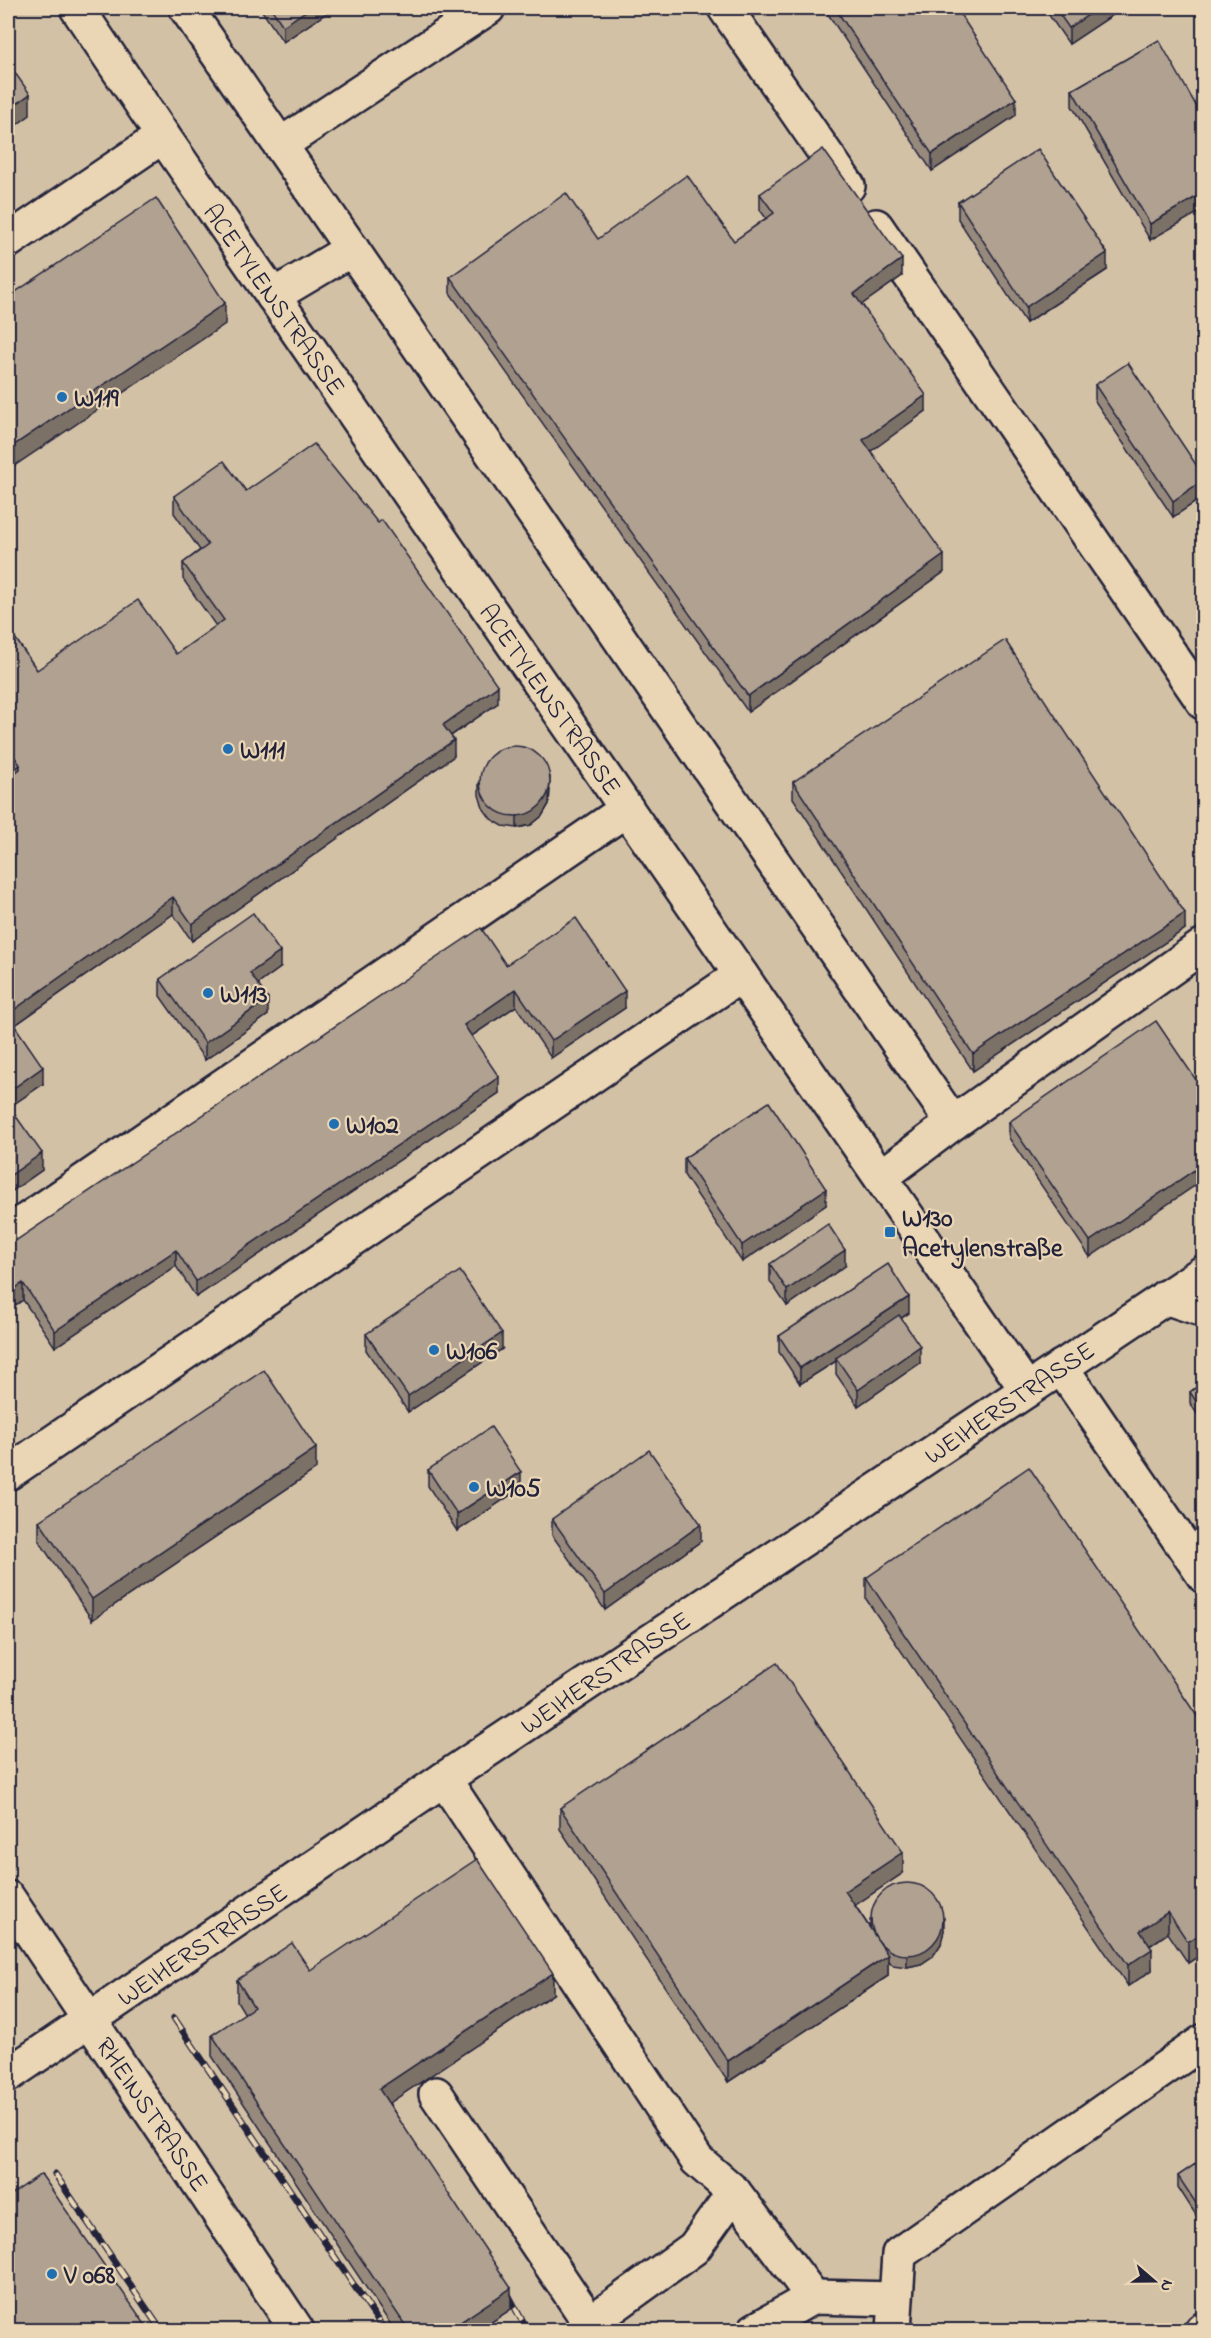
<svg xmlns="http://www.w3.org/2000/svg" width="1211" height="2338" font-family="'Indie Flower',sans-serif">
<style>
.built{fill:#d3c1a6}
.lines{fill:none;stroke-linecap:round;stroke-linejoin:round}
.minor-casing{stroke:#22223b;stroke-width:38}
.minor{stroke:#ead6b4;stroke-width:33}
.rail-casing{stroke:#22223b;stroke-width:7}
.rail{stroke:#ead6b4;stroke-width:4.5;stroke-dasharray:14;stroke-linecap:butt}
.wall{fill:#978a7d;stroke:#22223b;stroke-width:1.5}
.shaded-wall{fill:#7b7166;stroke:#22223b;stroke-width:1.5}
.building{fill:#b0a191;stroke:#22223b;stroke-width:1.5}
.poi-dot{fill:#1f6fb2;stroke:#ead6b4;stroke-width:2}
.labels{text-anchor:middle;stroke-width:4.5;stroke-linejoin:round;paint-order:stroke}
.street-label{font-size:26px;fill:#22223b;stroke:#ead6b4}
.poi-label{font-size:26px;font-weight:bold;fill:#22223b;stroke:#ead6b4;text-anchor:start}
</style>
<rect width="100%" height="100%" fill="#e2cfaf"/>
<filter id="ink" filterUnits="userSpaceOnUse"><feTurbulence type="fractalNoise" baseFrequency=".0167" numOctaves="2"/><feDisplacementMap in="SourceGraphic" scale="12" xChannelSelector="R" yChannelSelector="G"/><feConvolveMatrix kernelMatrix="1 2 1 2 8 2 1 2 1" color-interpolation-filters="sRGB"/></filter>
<g filter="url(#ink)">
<rect class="built" x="8" y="8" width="1195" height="2322"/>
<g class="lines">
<defs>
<g id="minor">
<polyline points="77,8 163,136 1027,1390"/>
<polyline points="186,8 953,1123 881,1177"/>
<polyline points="725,8 848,186"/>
<polyline points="280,145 488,8"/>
<polyline points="876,226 1204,703"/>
<polyline points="8,241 163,136"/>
<polyline points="273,296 352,249"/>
<polyline points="953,1123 1204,945"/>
<polyline points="8,1233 627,809"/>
<polyline points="1165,1297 1204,1310"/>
<polyline points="1061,1367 1204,1576"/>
<polyline points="8,1473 741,975"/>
<polyline points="444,1779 697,2160 734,2192 813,2297"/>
<polyline points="8,1898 297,2330"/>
<polyline points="8,2075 444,1779 1204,1272"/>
<polyline points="436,2094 590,2323 694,2248 734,2192"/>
<polyline points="755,2330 813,2297 895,2299"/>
<polyline points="894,2330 899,2254 1204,2041"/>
<polyline points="1202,2330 1204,2329"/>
</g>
</defs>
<use href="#minor" class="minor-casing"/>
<use href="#minor" class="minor"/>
<defs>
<g id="rail">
<polyline points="174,2018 384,2330"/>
<polyline points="55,2174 161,2330"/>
<polyline points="502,2283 527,2330"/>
</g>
</defs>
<use href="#rail" class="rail-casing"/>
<use href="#rail" class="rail"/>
</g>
<g class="wall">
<polygon points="260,8 334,8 283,42"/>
<polygon points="824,8 956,8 1016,115 932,171"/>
<polygon points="1044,8 1120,8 1120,10 1069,44"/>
<polygon points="1159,40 1150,240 1072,106 1072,90"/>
<polygon points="760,194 902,276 862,304 926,411 870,451 944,572 748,712 450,293 450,277 734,241 766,218 760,210"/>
<polygon points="958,202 1107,270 1026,323 958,219"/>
<polygon points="1095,385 1203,475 1203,497 1173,517 1095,401"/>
<polygon points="246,491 498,703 451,736 454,756 192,941 173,914 14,1026 43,1084 9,1107 42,1170 8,1194 8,628 37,670 176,654 216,626 183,579 183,563 200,550 174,513 174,496"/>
<polygon points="793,782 1185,929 973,1071 793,798"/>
<polygon points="479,783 550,790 549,804 542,816 531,825 517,828 503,826 491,819 483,808 479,795"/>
<polygon points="506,965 625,1008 551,1058 516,1006 472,1036 499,1093 196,1297 176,1266 55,1347 23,1300 8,1246"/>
<polygon points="280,968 258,984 268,1015 205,1060 160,996 160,979"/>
<polygon points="1203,1090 1090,1257 1009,1138 1009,1122"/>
<polygon points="684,1158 826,1205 742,1262 684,1175"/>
<polygon points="770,1264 845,1266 787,1306 770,1281"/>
<polygon points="909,1313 901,1318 920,1363 858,1406 836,1374 836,1361 800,1384 779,1352 779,1336"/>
<polygon points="366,1334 502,1349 408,1412 366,1350"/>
<polygon points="1203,1382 1203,1423 1190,1403 1190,1392"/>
<polygon points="316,1469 92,1620 39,1541 39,1521"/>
<polygon points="428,1470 521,1488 457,1531 428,1486"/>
<polygon points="552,1519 701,1541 605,1610 552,1535"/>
<polygon points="866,1578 1203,1725 1203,1953 1188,1963 1168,1933 1150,1946 1152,1970 1128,1986 866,1599"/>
<polygon points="560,1808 903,1873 855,1905 870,1928 870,1920 944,1930 941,1944 933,1956 921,1964 907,1967 893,1965 888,1961 888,1976 728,2082 560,1829"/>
<polygon points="310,1970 553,1994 389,2103 511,2309 478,2331 395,2331 212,2056 212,2035 245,2014 237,2001 237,1980"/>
<polygon points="1203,2159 1203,2226 1178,2187 1178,2176"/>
</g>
<g class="shaded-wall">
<polygon points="310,8 334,8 283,42 283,26"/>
<polygon points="1098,8 1120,8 1120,10 1069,44 1069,28"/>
<polygon points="30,94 30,115 8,131 8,110"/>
<polygon points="1016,99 1016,115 932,171 932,154"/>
<polygon points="1203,193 1203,210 1150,240 1150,224"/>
<polygon points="1107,253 1107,270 1026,323 1026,307"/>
<polygon points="902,259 902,276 854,310 854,294"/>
<polygon points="225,303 225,324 8,470 8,449"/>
<polygon points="926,395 926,411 863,457 863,440"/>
<polygon points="1203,480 1203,497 1173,517 1173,501"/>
<polygon points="944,555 944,572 748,712 748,696"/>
<polygon points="498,686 498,703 443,741 443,725"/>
<polygon points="454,740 454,756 192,941 192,924"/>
<polygon points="20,765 20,785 8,794 8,773"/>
<polygon points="550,778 549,804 542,816 531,825 517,828 517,817"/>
<polygon points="173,897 173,914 8,1030 8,1014"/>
<polygon points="1185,913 1185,929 973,1071 973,1054"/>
<polygon points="280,952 280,968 250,990 250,973"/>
<polygon points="516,989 516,1006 464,1041 464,1025"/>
<polygon points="625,991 625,1008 551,1058 551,1041"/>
<polygon points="268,999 268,1015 205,1060 205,1043"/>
<polygon points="43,1067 43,1084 8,1108 8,1092"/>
<polygon points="499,1077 499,1093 196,1297 196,1281"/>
<polygon points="42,1153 42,1170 8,1194 8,1177"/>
<polygon points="1203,1164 1203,1180 1090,1257 1090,1241"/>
<polygon points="826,1189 826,1205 742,1262 742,1245"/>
<polygon points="176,1250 176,1266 55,1347 55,1331"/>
<polygon points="845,1250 845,1266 787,1306 787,1290"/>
<polygon points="23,1283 23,1300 8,1310 8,1293"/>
<polygon points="909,1297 909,1313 838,1360 836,1358 836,1361 800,1384 800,1368"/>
<polygon points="502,1333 502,1349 408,1412 408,1396"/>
<polygon points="920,1346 920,1363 858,1406 858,1390"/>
<polygon points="316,1448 316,1469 92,1620 92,1599"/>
<polygon points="521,1472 521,1488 457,1531 457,1514"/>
<polygon points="701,1524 701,1541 605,1610 605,1594"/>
<polygon points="903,1852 903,1873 845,1912 845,1891"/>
<polygon points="1168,1912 1168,1933 1140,1952 1140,1931"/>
<polygon points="944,1918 944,1930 941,1944 933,1956 921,1964 907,1967 907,1956"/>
<polygon points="1203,1932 1203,1953 1188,1963 1188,1942"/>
<polygon points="1152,1949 1152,1970 1128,1986 1128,1965"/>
<polygon points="888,1955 888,1976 728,2082 728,2061"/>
<polygon points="553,1973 553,1994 379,2110 379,2089"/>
<polygon points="511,2288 511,2309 478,2331 447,2331"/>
</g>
<g class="building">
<polygon points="271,8 310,8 283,26"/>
<polygon points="835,8 956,8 1016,99 932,154"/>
<polygon points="1055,8 1098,8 1069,28"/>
<polygon points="1159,40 1203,118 1203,193 1150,224 1072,90"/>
<polygon points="8,63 30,94 8,110"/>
<polygon points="823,149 902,259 854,294 926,395 863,440 944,555 748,696 450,277 566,193 598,239 687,175 734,241 774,213 760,194"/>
<polygon points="1038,149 1107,253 1026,307 958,202"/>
<polygon points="156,198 225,303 8,449 8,297"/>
<polygon points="1128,363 1203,475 1203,480 1173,501 1095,385"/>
<polygon points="314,444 378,523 382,520 498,686 443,725 454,740 192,924 173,897 8,1014 8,778 20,769 20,765 8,747 8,628 37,670 138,600 176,654 224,620 183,563 208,545 174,496 224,461 246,491"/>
<polygon points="1005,640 1185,913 973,1054 793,782"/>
<circle cx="515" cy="781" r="35"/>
<polygon points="8,747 20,765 8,773"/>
<polygon points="253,913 280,952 250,973 268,999 205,1043 160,979"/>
<polygon points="576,918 625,991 551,1041 516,989 464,1025 499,1077 196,1281 176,1250 55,1331 23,1283 8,1293 8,1246 481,928 506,965"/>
<polygon points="8,1016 43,1067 8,1092"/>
<polygon points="1156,1021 1203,1090 1203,1164 1090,1241 1009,1122"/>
<polygon points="769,1102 826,1189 742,1245 684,1158"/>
<polygon points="8,1105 42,1153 8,1177"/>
<polygon points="828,1224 845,1250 787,1290 770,1264"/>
<polygon points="888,1264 909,1297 800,1368 779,1336"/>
<polygon points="460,1271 502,1333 408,1396 366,1334"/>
<polygon points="899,1315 920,1346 858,1390 836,1358"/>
<polygon points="264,1370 316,1448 92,1599 39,1521"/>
<polygon points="1203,1382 1203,1412 1190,1392"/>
<polygon points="491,1427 521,1472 457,1514 428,1470"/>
<polygon points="649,1450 701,1524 605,1594 552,1519"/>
<polygon points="1029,1467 1203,1725 1203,1932 1188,1942 1168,1912 1140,1931 1152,1949 1128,1965 866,1578"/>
<polygon points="777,1663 903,1852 845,1891 888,1955 728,2061 560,1808"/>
<polygon points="477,1859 553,1973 379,2089 511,2288 447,2331 409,2331 212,2035 254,2007 237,1980 292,1943 310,1970"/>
<circle cx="907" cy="1919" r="36"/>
<polygon points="1203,2159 1203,2214 1178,2176"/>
<polygon points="41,2174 149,2330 8,2331 8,2197"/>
</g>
</g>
<g class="poi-dot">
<circle cx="62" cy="397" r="6"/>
<circle cx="228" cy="749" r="6"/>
<circle cx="208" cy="993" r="6"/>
<circle cx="334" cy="1124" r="6"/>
<rect x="884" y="1226" width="12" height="12" rx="3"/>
<circle cx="434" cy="1350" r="6"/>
<circle cx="474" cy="1487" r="6"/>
<circle cx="52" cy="2274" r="6"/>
</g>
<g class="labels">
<g class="street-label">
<text transform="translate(275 299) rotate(55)" y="9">ACETYLENSTRASSE</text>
<text transform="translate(551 699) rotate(55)" y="9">ACETYLENSTRASSE</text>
<text transform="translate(1009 1402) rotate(-34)" y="9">WEIHERSTRASSE</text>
<text transform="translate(605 1672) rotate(-34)" y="9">WEIHERSTRASSE</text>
<text transform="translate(202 1944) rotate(-34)" y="9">WEIHERSTRASSE</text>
<text transform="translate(153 2114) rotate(56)" y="9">RHEINSTRASSE</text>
</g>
<g class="poi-label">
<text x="74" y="406">W119</text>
<text x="240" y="758">W111</text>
<text x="220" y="1002">W113</text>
<text x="346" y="1133">W102</text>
<text x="902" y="1226">W130<tspan x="902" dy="30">Acetylenstraße</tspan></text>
<text x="446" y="1359">W106</text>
<text x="486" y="1496">W105</text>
<text x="64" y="2283">V 068</text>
</g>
</g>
<rect width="1211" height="2338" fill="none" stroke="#ead6b4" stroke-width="30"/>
<rect x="15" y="15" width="1181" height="2308" fill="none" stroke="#22223b" stroke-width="2" filter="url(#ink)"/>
<g transform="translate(1154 2281) rotate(110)" stroke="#ead6b4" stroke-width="4.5" paint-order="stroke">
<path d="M0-4.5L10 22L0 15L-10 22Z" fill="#22223b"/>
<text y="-9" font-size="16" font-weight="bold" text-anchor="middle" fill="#22223b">N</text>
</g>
</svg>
